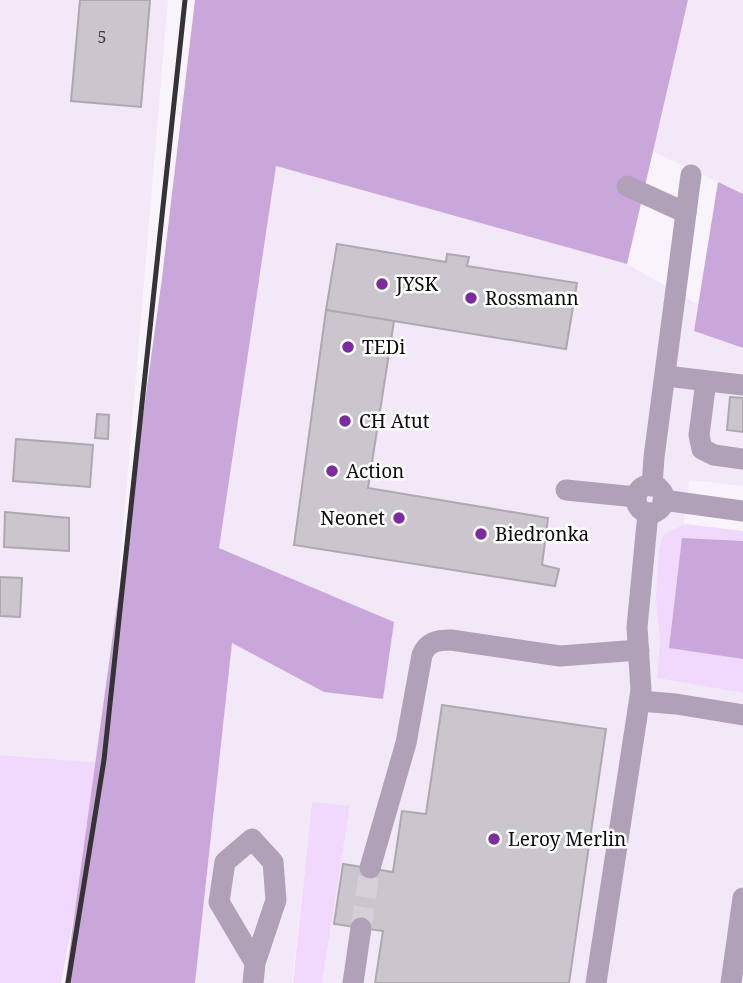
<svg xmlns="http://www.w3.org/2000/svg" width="743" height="983" font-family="'Noto Serif',serif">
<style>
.built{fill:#f3e8f8}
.green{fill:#f1d9fd}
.forest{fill:#caa7db}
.building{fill:#cbc5ce;stroke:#aea8b1;stroke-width:2}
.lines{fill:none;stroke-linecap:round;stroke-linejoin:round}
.minor-tunnel{stroke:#d5d0d8;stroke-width:21;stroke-dasharray:21 10;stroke-linecap:butt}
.minor{stroke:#b1a1b8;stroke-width:21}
.rail{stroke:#353336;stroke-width:5}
.poi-dot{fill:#7c2c9d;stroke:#fff;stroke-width:2.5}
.labels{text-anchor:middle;stroke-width:5;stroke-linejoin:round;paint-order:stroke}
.number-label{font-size:16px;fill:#3c3a3d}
.poi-label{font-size:19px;fill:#0c0b0d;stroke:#fff;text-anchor:start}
</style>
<rect width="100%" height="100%" fill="#f9f3fc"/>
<g class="built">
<polygon points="0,0 168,0 103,763 0,755"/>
<polygon points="518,0 743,0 743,194 502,80"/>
<polygon points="276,166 627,264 697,304 694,331 743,348 743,486 689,480 669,648 658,678 743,693 743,971 741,983 322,983 350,806 312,803 292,983 195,983 232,642 324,692 383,699 394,622 219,548"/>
</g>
<g class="green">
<polygon points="685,524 743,531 743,693 657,678 660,641 656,599 659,550 663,535"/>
<polygon points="0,755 103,763 61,983 0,983"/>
<polygon points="312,802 350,806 322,983 293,983"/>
</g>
<g class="forest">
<polygon points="195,0 688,0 627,264 276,166 219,548 394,622 383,699 324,692 232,643 195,983 65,983 162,278"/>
<polygon points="718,182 743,194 743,348 694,331"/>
<polygon points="682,538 743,541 743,659 669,648"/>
</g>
<g class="building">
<polygon points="80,0 150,0 141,107 71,101"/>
<polygon points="337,244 446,262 447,254 469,257 467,266 577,283 566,349 326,310"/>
<polygon points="326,310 394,321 368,488 548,518 542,565 559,569 555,586 294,545"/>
<polygon points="730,397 743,398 743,432 727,430"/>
<polygon points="97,414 109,415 108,439 95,438"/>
<polygon points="16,439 93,445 90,487 13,481"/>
<polygon points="5,512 69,518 69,551 4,547"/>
<polygon points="0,577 22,578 20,617 0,616"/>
<polygon points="442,705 606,729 569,983 375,983 383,931 334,924 343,864 393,872 402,811 426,814"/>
</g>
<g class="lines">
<polyline class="minor-tunnel" points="361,928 370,868"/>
<g class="minor">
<polyline points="627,186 686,213"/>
<polyline points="666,376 743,385"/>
<polyline points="706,381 699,435 702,449 714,455 743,459"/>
<circle cx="650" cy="499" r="14"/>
<polyline points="652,486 654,457 691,175"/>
<polyline points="566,490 636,497"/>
<polyline points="663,500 743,511"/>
<polyline points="640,701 676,704 743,715"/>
<path d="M370 868 406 743 422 655C427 642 437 640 451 640L560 656 639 650"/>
<polyline points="253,983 255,963 276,900 273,862 252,839 225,862 219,902 255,963"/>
<polyline points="353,983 361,928"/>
<polyline points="596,983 641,690 637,627 648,513"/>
<polyline points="731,983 743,898"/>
</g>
<polyline class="rail" points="68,983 104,760 185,0"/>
</g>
<g class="poi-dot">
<circle cx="382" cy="284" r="7"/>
<circle cx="471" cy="298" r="7"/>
<circle cx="348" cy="347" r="7"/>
<circle cx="345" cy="421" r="7"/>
<circle cx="332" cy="471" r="7"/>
<circle cx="399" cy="518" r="7"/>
<circle cx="481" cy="534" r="7"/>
<circle cx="494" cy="839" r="7"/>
</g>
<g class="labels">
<g class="number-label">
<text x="102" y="43">5</text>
</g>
<g class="poi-label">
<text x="396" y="291">JYSK</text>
<text x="485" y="305">Rossmann</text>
<text x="362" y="354">TEDi</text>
<text x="359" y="428">CH Atut</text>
<text x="346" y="478">Action</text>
<text x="385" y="525" text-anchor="end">Neonet</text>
<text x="495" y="541">Biedronka</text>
<text x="508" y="846">Leroy Merlin</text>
</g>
</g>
</svg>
